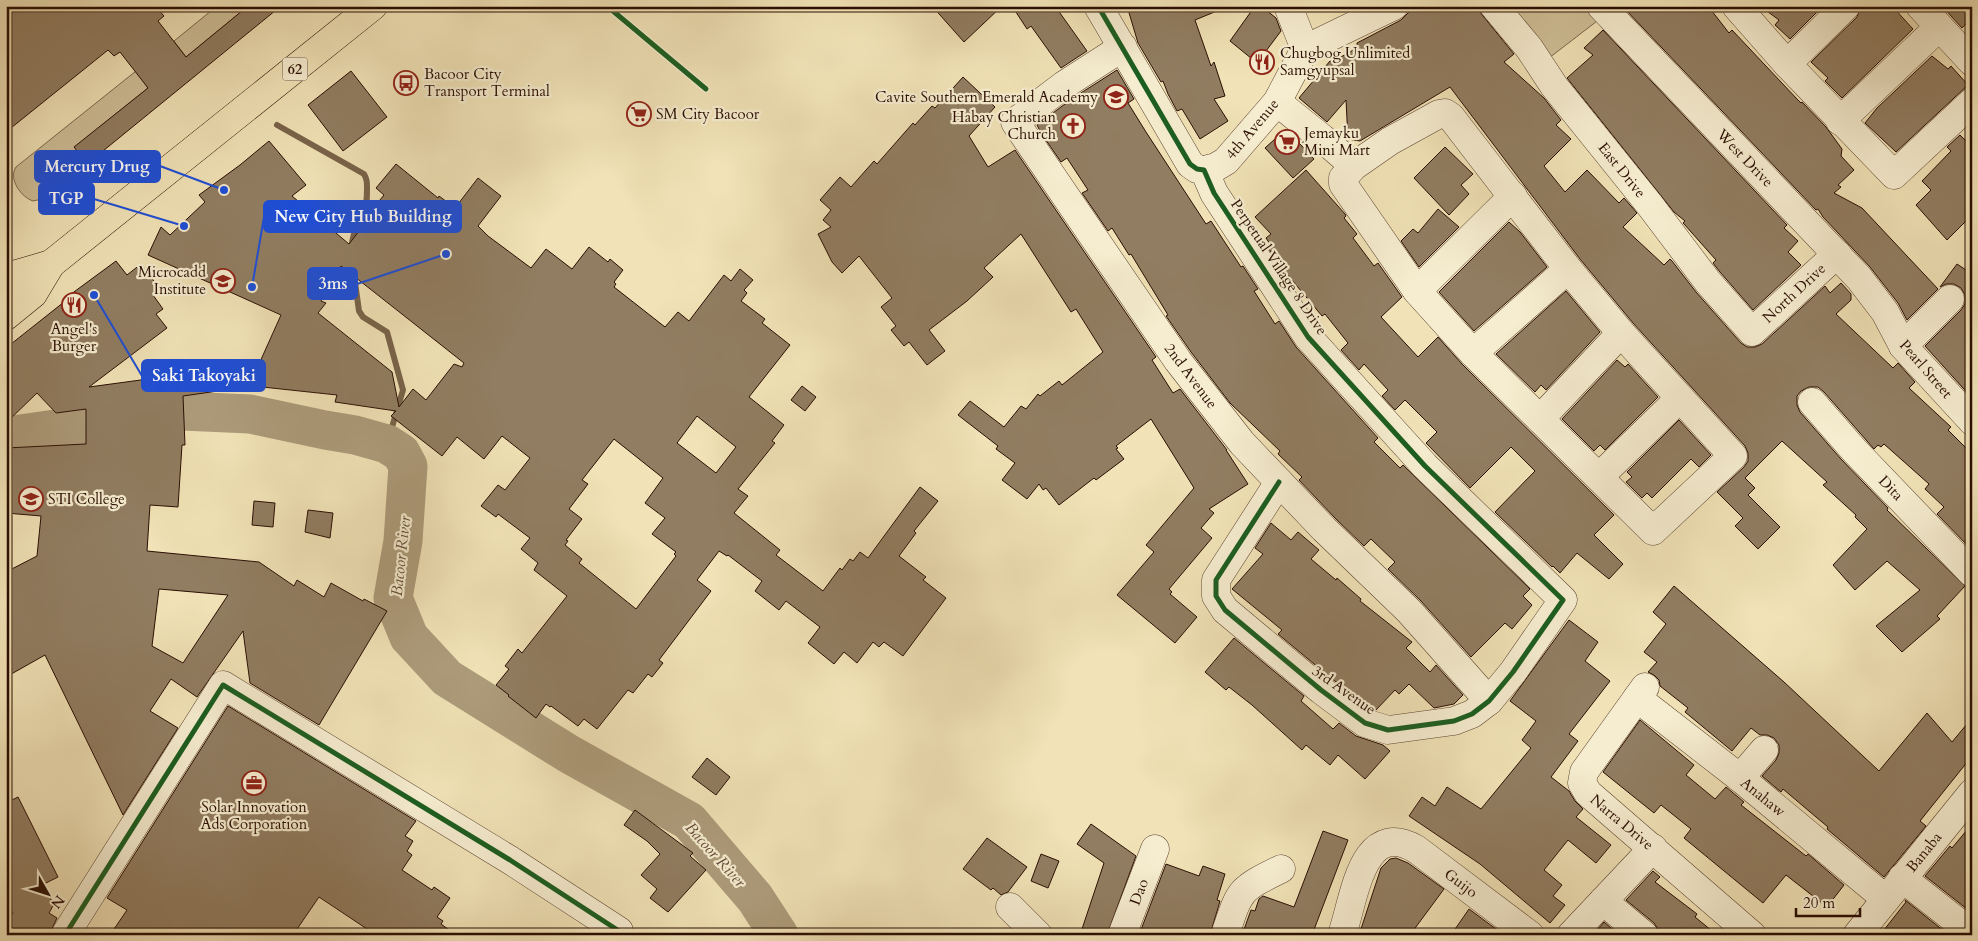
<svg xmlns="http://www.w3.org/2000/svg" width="1978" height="941" font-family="Cardo,serif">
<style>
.green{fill:#cfbf98;stroke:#7c664e}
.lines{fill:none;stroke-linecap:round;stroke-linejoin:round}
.stream{stroke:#79634a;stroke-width:6}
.river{stroke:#ad9b7a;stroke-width:39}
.building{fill:#917d61;stroke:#2a0e03;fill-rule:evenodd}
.minor-casing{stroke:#5c4330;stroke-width:29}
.major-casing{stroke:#2a0e03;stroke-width:29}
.minor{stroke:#f6edd0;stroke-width:28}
.major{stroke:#f1e3b7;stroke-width:28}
.cycleway-casing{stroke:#f6edd0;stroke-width:8}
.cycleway{stroke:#1b5e20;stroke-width:5}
.labels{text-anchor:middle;stroke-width:4.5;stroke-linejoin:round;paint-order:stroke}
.shield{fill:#f6edd0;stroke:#675140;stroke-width:1}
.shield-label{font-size:14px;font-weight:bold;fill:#2a0e03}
.poi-label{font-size:15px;fill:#2a0e03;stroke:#f6edd0;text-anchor:start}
.street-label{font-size:15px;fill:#2a0e03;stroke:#f6edd0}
.water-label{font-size:16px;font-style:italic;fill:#654d39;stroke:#f6edd0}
.leader{fill:none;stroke:#1d4ed8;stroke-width:2}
.callout-dot{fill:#1d4ed8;stroke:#f6edd0;stroke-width:2}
.callout{fill:#1d4ed8;stroke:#1d4ed8;stroke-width:2}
.callout-label{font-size:16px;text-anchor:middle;font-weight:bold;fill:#fff}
</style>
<rect width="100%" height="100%" fill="#f1e3b7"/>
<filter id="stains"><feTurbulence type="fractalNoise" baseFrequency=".004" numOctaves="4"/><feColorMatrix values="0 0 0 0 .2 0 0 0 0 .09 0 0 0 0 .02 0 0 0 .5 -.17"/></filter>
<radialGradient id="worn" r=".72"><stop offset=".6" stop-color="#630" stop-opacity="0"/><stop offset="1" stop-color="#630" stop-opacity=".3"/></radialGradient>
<g class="green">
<polygon points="217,6 248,6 186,57 174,41"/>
<polygon points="1508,6 1588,6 1601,18 1549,58"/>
<path d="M136 71 148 88 75 147 87 164 42 199 33 201C21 197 8 179 16 167Z"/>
</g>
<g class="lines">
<g class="stream">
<path d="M277 125 364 174C367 179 367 182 367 189 367 198 367 206 363 216 358 227 351 235 352 248"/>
<polyline points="353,268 359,311 363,317 387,332 403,390 387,444"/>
</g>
<polyline class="river" points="6,436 182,411 250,414 325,430 355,435 387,444 401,453 408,466 403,541 393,598 409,637 447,678 569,754 689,821 755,898 779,935"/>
</g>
<g class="building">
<polygon points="6,6 155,6 164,16 158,21 186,57 248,6 281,6 87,164 74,147 148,88 120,52 114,56 108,50 6,132"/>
<polygon points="932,6 1002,6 964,42"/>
<polygon points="1012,6 1055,6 1087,51 1061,68 1031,26 1027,29"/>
<polygon points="1127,6 1229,6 1195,20 1211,66 1214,62 1225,96 1214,99 1228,121 1200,139 1182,109 1177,111 1168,94 1163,81 1161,82 1138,43"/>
<polygon points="1255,6 1261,6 1276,18 1281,31 1257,63 1230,41"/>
<polygon points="1419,6 1475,6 1479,11 1514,54 1504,62 1544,98 1561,120 1556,125 1571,139 1544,166 1565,192 1587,170 1619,203 1624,198 1637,213 1623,227 1664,265 1670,259 1672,261 1696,292 1741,343 1747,347 1755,347 1762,344 1825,286 1830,293 1841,283 1851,294 1851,300 1836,314 1893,368 1898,363 1915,382 1909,388 1951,427 1948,430 1972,454 1972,546 1970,548 1937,514 1944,507 1925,489 1929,484 1884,444 1881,447 1878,445 1874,449 1824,392 1818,387 1809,387 1801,391 1797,396 1797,405 1800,412 1841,459 1888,508 1887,510 1965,586 1937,616 1940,619 1902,652 1876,626 1920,590 1887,561 1855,590 1833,565 1867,529 1855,517 1856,515 1823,485 1827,482 1782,441 1745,478 1755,488 1748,495 1780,527 1758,549 1735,526 1743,518 1717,492 1744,467 1748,461 1748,453 1745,446 1633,323 1580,259 1450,87 1360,141 1348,139 1346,100 1327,122 1299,98 1330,61 1332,62 1357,48 1357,43 1401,20 1408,13"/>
<polygon points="1628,6 1708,6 1729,33 1732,30 1797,99 1801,103 1802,102 1826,127 1842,149 1841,156 1854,170 1838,185 1841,187 1834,193 1862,208 1938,289 1907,320 1898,303 1870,267 1823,217 1818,209 1816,210 1625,9"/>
<polygon points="1760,6 1823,6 1790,39 1775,25 1779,20"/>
<polygon points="1861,6 1892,6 1913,29 1842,98 1825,81 1828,78 1811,62 1857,17"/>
<polygon points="1942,6 1972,6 1972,18 1962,28"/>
<polygon points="1603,30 1787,225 1784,228 1798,241 1788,252 1801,265 1753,310 1720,272 1713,263 1716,260 1684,224 1683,223 1685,221 1674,212 1567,78 1593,55 1584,48"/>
<polygon points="1932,56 1948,69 1951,66 1968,85 1896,152 1865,123 1877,108"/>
<polygon points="1117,70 1134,99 1128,103 1146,132 1206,224 1211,221 1241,267 1243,266 1258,289 1254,291 1275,324 1279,321 1296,347 1378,438 1374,442 1400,468 1403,465 1530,589 1523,596 1532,605 1512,629 1505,623 1471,657 1421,601 1388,569 1395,562 1371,539 1364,546 1335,518 1299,480 1302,477 1278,454 1280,451 1230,403 1191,352 1166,316 1168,315 1131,254 1129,255 1112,228 1108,231 1082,193 1088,190 1067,158 1061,162 1041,133 1037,125 1073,98"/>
<polygon points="351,71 387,117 343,151 308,105"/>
<polygon points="963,77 995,107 969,136 988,167 1015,150 1156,357 1152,360 1173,393 1180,389 1227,450 1226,450 1248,484 1209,509 1214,513 1201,528 1212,538 1169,589 1172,592 1170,594 1197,617 1175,643 1117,595 1154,552 1146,545 1194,488 1151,419 1116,446 1118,448 1116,449 1124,459 1096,480 1094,478 1059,505 1046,488 1043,490 1039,484 1027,499 1002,480 1015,463 996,449 998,446 958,415 970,401 1004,427 1021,406 1026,409 1038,394 1040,396 1059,381 1062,385 1103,352 1076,309 1071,312 1021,234 984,268 993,277 967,301 929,330 945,351 927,365 909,342 904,346 891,330 896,326 881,307 892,298 859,256 842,273 832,262 818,234 831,227 823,220 831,210 820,200 840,177 851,187 874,161 877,164 913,123 915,125 932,106 935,108"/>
<polygon points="1286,129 1314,159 1293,178 1265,148"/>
<polygon points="1960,135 1972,147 1972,215 1947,240 1916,205 1931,190 1922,181 1951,151 1947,147"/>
<path d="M269 141 306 185 292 196 349 244 373 213 371 211 384 195 376 188 396 164 438 198 439 196 455 208 478 178 501 196 478 226 488 236 531 268 546 249 572 269 589 247 608 262 610 259 623 270 614 282 616 284 614 287 665 327 678 312 689 321 724 275 731 281 740 269 753 280 744 290 747 293 741 301 765 319 762 323 790 345 749 397 784 425 772 441 775 443 738 489 748 496 734 513 780 550 776 555 823 591 840 568 842 570 850 559 853 561 860 552 868 558 920 487 938 501 914 531 916 533 899 556 926 577 923 580 946 598 903 656 884 642 879 647 873 642 857 663 844 652 834 664 808 643 820 627 786 601 779 610 755 591 762 581 728 555 727 556 719 551 697 580 711 591 659 660 663 663 652 677 648 674 633 693 628 690 597 729 584 719 578 726 551 706 550 707 546 704 536 718 508 696 509 695 496 685 509 669 505 666 518 649 522 653 567 596 534 570 538 563 521 549 530 538 498 514 496 517 481 506 498 485 505 490 530 458 502 436 484 459 457 437 442 456 391 416 396 411 335 402 337 395 253 386 183 396 185 445H182L178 507 150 505 147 551 259 562 294 586 297 580 324 597 331 583 363 601 364 599 387 611 319 725 250 683 243 631 197 697 171 679 150 711 178 728 123 815 45 655 6 677V572L37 556 41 516 6 513V448L86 444V409L56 413 37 393 6 423V348L64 302 63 300 116 261 127 275 141 264 160 289 153 295 163 309 156 314 167 328 89 387 259 364 281 315 148 255 161 227 170 235 205 202 199 195 240 165ZM341 266 464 363 462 367 454 364 426 400 413 389 399 407 392 372 318 313 326 303 321 301ZM697 416 736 447 716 473 677 443ZM614 439 663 478 645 503 665 518 652 534 676 552 674 554 676 556 636 609 579 563 582 559 565 545 568 541 566 540 582 519 569 509 588 484 582 480ZM159 589 228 595 183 663 152 646Z"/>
<polygon points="1445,147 1473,174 1461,185 1469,194 1449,215 1414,178"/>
<polygon points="1306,170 1345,214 1346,216 1344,218 1357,234 1353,238 1374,266 1378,263 1402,297 1381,317 1418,357 1438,337 1462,364 1614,515 1594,535 1623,564 1609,579 1577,553 1560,573 1553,566 1552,567 1495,512 1535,471 1511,447 1470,488 1426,443 1437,432 1405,400 1395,410 1382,396 1388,390 1364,364 1359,370 1341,350 1348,343 1325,314 1322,316 1281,267 1269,249 1272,247 1266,238 1271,234 1255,217"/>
<polygon points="1438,209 1459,227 1419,267 1401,241 1413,229 1418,233"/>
<polygon points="1509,222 1520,232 1547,267 1474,331 1439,292"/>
<polygon points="1957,264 1972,274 1972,398 1925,346 1961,310 1965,304 1965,295 1961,288 1954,284 1946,284 1940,287"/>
<polygon points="1566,291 1600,332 1546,390 1541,385 1535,392 1496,354"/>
<polygon points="1617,360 1625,367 1628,364 1658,397 1605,450 1600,445 1594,451 1562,419"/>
<polygon points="802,386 816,397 805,411 791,400"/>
<polygon points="1679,420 1711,455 1699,467 1691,459 1652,498 1647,493 1642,498 1626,482 1632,477 1627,472"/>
<polygon points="254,501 275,503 273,527 252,525"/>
<polygon points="308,510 333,513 330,538 305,532"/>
<polygon points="1271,523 1291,540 1298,532 1319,550 1311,559 1336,580 1337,578 1361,599 1360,601 1412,642 1406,648 1430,672 1436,665 1463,695 1454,704 1434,708 1409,684 1399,694 1395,690 1376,710 1372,709 1331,678 1278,634 1282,630 1232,589 1263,554 1255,548"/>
<polygon points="1674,586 1784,682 1879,771 1927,713 1952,742 1972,718 1972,756 1920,821 1926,826 1884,877 1827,829 1828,827 1816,817 1783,789 1781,792 1762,776 1776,760 1779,753 1779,745 1774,738 1767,735 1760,735 1751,728 1732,751 1685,712 1688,708 1660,686 1659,680 1654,675 1648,672 1657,662 1644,652 1666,624 1653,612"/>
<polygon points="1569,620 1598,642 1585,661 1610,681 1569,734 1578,741 1551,777 1569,791 1575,801 1583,809 1576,817 1611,845 1596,863 1568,840 1544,870 1562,885 1553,896 1565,905 1550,923 1480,864 1409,816 1422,797 1435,806 1447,787 1481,809 1531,748 1522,740 1536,721 1510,701"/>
<polygon points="1234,638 1304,696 1301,701 1333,729 1339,723 1356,736 1383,745 1390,751 1365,779 1338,755 1330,765 1306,745 1302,750 1252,705 1229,687 1226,690 1205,672"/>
<polygon points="228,706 416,821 405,836 413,841 407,851 412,855 402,870 432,890 434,887 450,898 437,917 443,921 441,924 456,935 376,935 319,897 293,935 110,935 127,910 107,898"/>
<polygon points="1640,720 1694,765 1686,775 1715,799 1726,787 1744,802 1741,805 1806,856 1808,854 1844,885 1827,907 1786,875 1763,903 1684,838 1691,829 1661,805 1654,813 1603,772"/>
<polygon points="707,758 730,777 716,795 692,777"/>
<polygon points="18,797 58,877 42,885 54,904 49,913 57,918 49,935 6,935 6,924 13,913 6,900 6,803"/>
<polygon points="635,810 693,853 690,856 706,870 668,912 650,898 657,889 641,875 660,854 647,841 624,825"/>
<polygon points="1091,824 1136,856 1107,935 1080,935 1104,863 1077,844"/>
<polygon points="1972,824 1972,913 1925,876 1950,846 1952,848"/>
<polygon points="1323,831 1348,840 1312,935 1242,935 1251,910 1255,911 1259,899 1263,896 1294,907"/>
<polygon points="987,838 1027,867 1008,892 1001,895 993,888 991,890 963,869"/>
<polygon points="1041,854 1059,861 1048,888 1031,881"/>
<polygon points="1396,858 1408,863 1444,889 1410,935 1359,935 1381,868 1390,859"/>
<polygon points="1166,864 1199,876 1203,866 1225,874 1217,900 1220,901 1210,935 1139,935"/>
<polygon points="1653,871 1660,877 1655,882 1697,914 1695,917 1717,935 1659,935 1658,929 1654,923 1626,900"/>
<polygon points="1905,900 1949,935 1880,935 1906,902"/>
<polygon points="1469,909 1504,935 1451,935"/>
<polygon points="1604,922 1619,935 1593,935"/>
</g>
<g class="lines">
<defs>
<g id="minor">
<polyline points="1098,6 1190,164 1197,169 1204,170 1214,193 1308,337 1425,466 1563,600 1513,672 1489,701 1472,714 1454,721 1388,730 1365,723 1321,690 1225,610 1216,596 1216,580 1279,482"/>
<polyline points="1288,6 1305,49"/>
<polyline points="1494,6 1529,48 1554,86 1649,204 1708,282 1752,332 1837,254"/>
<polyline points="1601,6 1859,278 1885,312 1903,346 1972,421"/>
<polyline points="1736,6 1787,64 1894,175 1972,102"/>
<polyline points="1920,6 1972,62"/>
<polyline points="1123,47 1064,85 1015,122 1178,361 1242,443 1324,529 1409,611 1489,701"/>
<polyline points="1305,49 1394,6"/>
<polyline points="1787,64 1846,6"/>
<polyline points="1277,102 1322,138 1354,166 1343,178 1343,184 1417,291 1473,353 1653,531 1733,456 1621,333 1568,269 1451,117 1445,113 1439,114 1390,141 1354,166"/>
<polyline points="1840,121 1939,27"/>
<polyline points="1204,170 1216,167 1226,161 1277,102 1305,49"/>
<polyline points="1417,291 1513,196"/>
<polyline points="1903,346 1950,299"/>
<polyline points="1473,353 1568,269"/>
<polyline points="1812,402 1853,449 1972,573"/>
<polyline points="1540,419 1621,333"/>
<polyline points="1599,477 1680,398"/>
<polyline points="1645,687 1584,772 1582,783 1588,793 1752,935"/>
<polyline points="1637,698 1740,778 1886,899"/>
<polyline points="1740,778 1764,750"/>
<polyline points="1902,878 1972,933"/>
<polyline points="1603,901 1644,935"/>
<polyline points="1010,907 1038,935"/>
<polyline points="65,935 223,685 510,860 619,931"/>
<polyline points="1122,935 1155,849"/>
<path d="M1225 935C1240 890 1238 890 1281 869"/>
<path d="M1343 935 1344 928C1355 893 1364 819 1416 849L1530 935"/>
<polyline points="1571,935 1653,848"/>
<polyline points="1857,935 1972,793"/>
</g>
<g id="major">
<polyline points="6,283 17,274 51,264"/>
<polyline points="6,316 33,294 51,264 373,6"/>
</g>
</defs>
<use href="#minor" class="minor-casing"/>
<use href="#major" class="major-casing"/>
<use href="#minor" class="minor"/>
<use href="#major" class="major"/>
<defs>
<g id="cycleway">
<polyline points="607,6 706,89"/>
<polyline points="1098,6 1190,164 1197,169 1204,170 1214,193 1308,337 1425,466 1563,600 1513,672 1489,701 1472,714 1454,721 1388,730 1365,723 1321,690 1225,610 1216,596 1216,580 1279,482"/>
<polyline points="65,935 223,685 510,860 619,931"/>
</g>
</defs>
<use href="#cycleway" class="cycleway-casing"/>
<use href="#cycleway" class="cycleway"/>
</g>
<defs>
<symbol id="restaurant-ring" viewBox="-11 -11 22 22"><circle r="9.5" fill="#f6edd0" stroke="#8f2418" stroke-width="1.5"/><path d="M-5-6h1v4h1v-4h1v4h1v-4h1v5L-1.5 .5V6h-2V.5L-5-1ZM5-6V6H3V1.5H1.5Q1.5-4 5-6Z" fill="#8f2418"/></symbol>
<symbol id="bus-ring" viewBox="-11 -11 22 22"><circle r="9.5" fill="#f6edd0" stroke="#8f2418" stroke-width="1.5"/><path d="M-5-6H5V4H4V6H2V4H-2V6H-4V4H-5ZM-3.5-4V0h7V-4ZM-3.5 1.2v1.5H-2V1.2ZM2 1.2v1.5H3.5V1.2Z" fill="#8f2418"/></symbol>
<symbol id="school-ring" viewBox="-11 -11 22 22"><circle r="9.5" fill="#f6edd0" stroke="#8f2418" stroke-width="1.5"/><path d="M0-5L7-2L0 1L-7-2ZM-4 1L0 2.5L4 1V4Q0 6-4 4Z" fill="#8f2418"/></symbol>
<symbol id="supermarket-ring" viewBox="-11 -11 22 22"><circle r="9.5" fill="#f6edd0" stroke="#8f2418" stroke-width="1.5"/><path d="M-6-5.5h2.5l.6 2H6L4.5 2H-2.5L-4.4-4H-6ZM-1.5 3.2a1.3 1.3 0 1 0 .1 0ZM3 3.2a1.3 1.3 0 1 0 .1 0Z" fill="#8f2418"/></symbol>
<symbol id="church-ring" viewBox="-11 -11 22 22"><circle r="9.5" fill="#f6edd0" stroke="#8f2418" stroke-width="1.5"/><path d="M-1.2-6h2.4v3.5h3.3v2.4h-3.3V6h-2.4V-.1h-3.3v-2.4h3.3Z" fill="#8f2418"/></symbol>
<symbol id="university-ring" viewBox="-11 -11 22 22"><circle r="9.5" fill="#f6edd0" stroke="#8f2418" stroke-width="1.5"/><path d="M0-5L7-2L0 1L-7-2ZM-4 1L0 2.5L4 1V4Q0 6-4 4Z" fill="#8f2418"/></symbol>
<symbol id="office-ring" viewBox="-11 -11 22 22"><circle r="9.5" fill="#f6edd0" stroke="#8f2418" stroke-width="1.5"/><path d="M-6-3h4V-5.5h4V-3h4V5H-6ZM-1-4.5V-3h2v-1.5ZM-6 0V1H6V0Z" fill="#8f2418"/></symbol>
</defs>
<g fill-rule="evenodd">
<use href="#restaurant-ring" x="1248" y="48" width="28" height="28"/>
<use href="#bus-ring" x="392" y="69" width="28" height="28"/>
<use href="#school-ring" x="1102" y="83" width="28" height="28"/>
<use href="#supermarket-ring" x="625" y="100" width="28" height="28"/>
<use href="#church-ring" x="1059" y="112" width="28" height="28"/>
<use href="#supermarket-ring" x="1273" y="128" width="28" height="28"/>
<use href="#university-ring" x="209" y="267" width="28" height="28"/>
<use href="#restaurant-ring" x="60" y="291" width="28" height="28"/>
<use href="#university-ring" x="17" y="485" width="28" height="28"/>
<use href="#office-ring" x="240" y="769" width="28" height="28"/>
</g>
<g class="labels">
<rect class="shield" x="282.5" y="57.5" width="25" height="23" rx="4"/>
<g class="shield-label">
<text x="295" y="74">62</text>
</g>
<g class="poi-label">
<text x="1280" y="58">Chugbog Unlimited<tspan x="1280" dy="17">Samgyupsal</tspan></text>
<text x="424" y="79">Bacoor City<tspan x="424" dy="17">Transport Terminal</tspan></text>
<text x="1098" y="102" text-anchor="end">Cavite Southern Emerald Academy</text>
<text x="656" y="119">SM City Bacoor</text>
<text x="1056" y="122" text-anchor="end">Habay Christian<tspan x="1056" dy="17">Church</tspan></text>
<text x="1304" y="138">Jemayku<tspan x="1304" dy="17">Mini Mart</tspan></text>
<text x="206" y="277" text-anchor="end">Microcadd<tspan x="206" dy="17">Institute</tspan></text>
<text x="74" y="334" text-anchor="middle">Angel's<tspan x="74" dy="17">Burger</tspan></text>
<text x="48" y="504">STI College</text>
<text x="254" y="812" text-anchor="middle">Solar Innovation<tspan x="254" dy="17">Ads Corporation</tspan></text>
</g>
<g class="street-label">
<text transform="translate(1252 129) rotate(-50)" y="5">4th Avenue</text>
<text transform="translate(1745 158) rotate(46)" y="5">West Drive</text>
<text transform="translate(1622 170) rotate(51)" y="5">East Drive</text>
<text transform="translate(1279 267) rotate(56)" y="5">Perpetual Village 8 Drive</text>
<text transform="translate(1794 293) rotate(-43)" y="5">North Drive</text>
<text transform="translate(1926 369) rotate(49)" y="5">Pearl Street</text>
<text transform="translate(1191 376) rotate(53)" y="5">2nd Avenue</text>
<text transform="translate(1891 488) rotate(46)" y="5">Dita</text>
<text transform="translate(1344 690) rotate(35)" y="5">3rd Avenue</text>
<text transform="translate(1763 797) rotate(39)" y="5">Anahaw</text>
<text transform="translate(1622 822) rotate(40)" y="5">Narra Drive</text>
<text transform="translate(1924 852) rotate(-51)" y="5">Banaba</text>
<text transform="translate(1461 883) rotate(37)" y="5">Guijo</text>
<text transform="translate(1139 892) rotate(-69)" y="5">Dao</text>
</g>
<g class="water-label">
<text transform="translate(400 556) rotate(-84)" y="6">Bacoor River</text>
<text transform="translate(716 854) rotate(48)" y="6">Bacoor River</text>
</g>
</g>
<path class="leader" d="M224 190L160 166M184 226L94 199M252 287L264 217M446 254L357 284M94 295L142 376"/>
<g class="callout-dot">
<circle cx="224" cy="190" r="5"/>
<circle cx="184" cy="226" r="5"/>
<circle cx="252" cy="287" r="5"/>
<circle cx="446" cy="254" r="5"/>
<circle cx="94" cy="295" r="5"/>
</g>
<g class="callout">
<rect x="35" y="151" width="125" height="31" rx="5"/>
<rect x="39" y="183" width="55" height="31" rx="5"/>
<rect x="264" y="201" width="197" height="31" rx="5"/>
<rect x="308" y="268" width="49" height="31" rx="5"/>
<rect x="142" y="360" width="123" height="31" rx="5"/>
</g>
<g class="callout-label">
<text x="97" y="172">Mercury Drug</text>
<text x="66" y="204">TGP</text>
<text x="363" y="222">New City Hub Building</text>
<text x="333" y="289">3ms</text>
<text x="204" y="381">Saki Takoyaki</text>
</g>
<rect width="1978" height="941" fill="none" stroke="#f1e3b7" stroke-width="25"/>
<rect x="8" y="8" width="1963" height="926" fill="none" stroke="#2a0e03" stroke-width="2.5"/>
<rect x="12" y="12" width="1953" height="916" fill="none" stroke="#2a0e03"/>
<g transform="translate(48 894) rotate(129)" stroke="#f6edd0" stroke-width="4" paint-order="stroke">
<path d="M0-4L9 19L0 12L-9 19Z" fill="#2a0e03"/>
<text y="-8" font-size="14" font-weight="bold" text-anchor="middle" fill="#2a0e03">N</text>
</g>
<path d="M1796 908v8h64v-8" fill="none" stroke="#2a0e03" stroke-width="2.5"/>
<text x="1803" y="908" font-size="15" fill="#2a0e03" stroke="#f6edd0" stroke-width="4" paint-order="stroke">20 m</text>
<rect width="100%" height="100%" filter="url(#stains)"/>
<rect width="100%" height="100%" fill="url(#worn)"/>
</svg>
